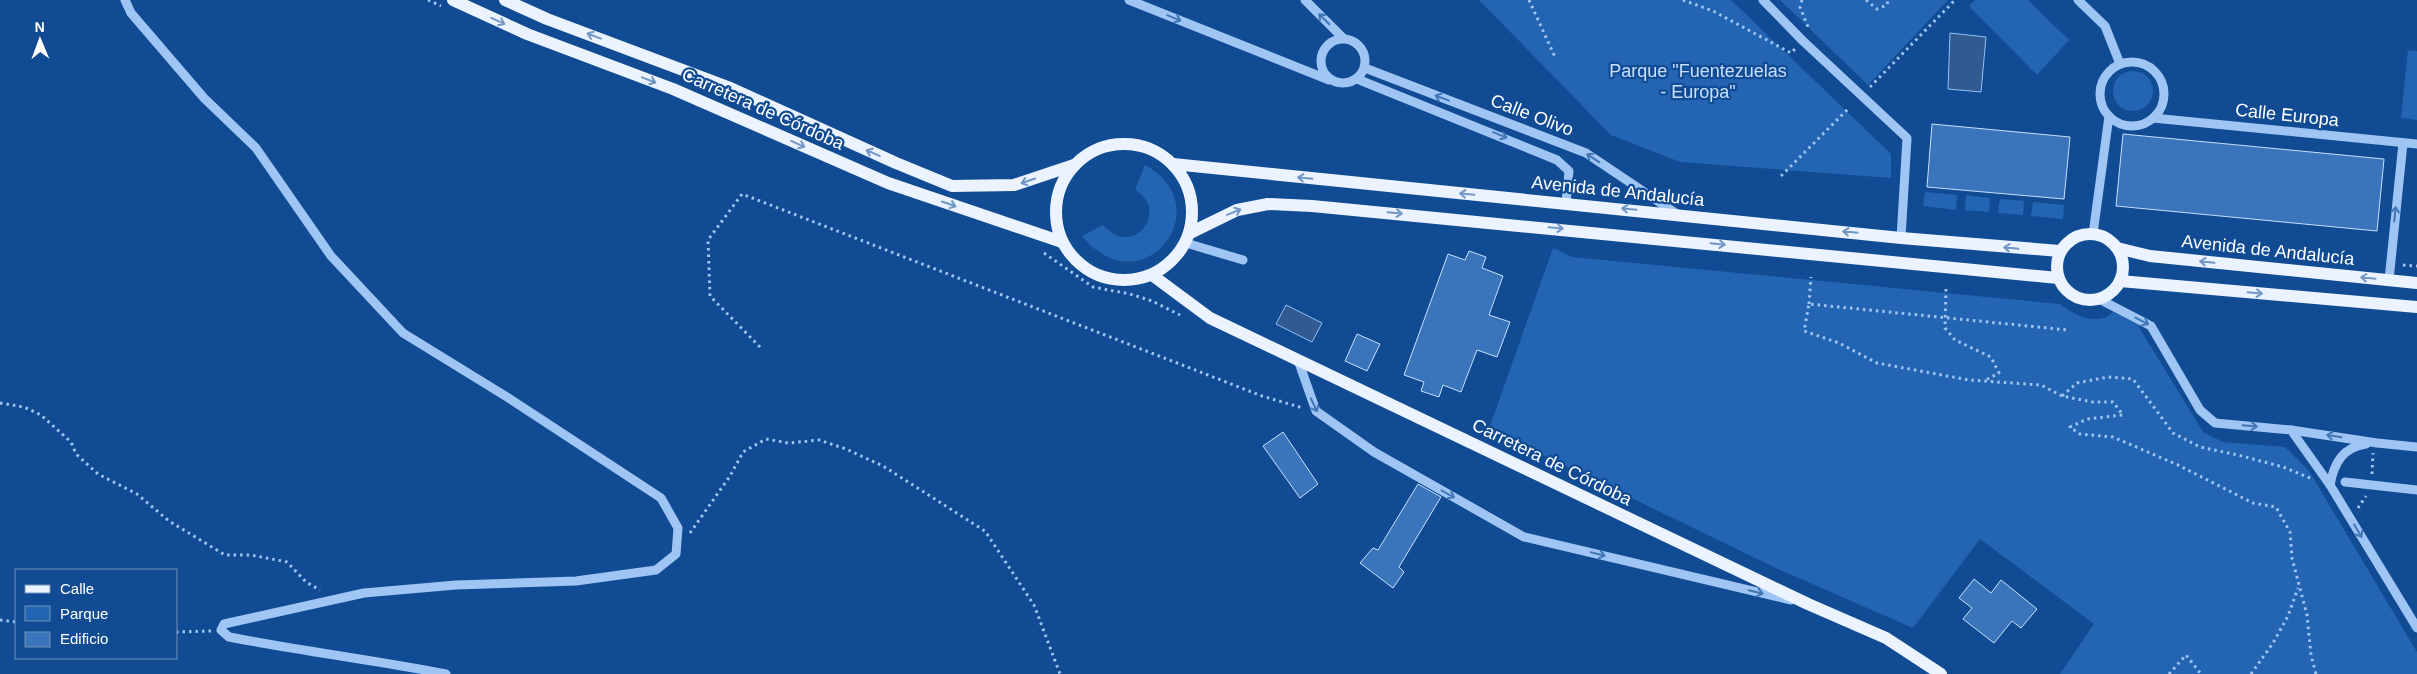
<svg xmlns="http://www.w3.org/2000/svg" width="2417" height="674" font-family="Helvetica,sans-serif">
<style>
.green{fill:#2365b3}
.water{fill:#315b90;stroke:#90c1f6}
.building{fill:#3a75bc;stroke:#c6e0fd}
.lines{fill:none;stroke-linecap:round;stroke-linejoin:round}
.path{stroke:#9ec5f3;stroke-width:3;stroke-dasharray:2.5 4;stroke-linecap:butt}
.minor{stroke:#9ec5f3;stroke-width:9}
.major{stroke:#eaf3ff;stroke-width:12}
.oneway{stroke:#4276b5}
.oneway2{stroke:#7397c4}
.labels{text-anchor:middle;stroke-width:4.5;stroke-linejoin:round;paint-order:stroke}
.park-label{font-size:18px;fill:#c6e0fd;stroke:#114b93}
.street-label{font-size:18px;fill:#fff;stroke:#114b93}
</style>
<rect width="100%" height="100%" fill="#114b93"/>
<g class="green">
<polygon points="1479,0 1731,0 1891,154 1891,178 1680,162 1611,135"/>
<polygon points="1780,0 1948,0 1868,85"/>
<polygon points="1975,0 2028,0 2069,40 2037,75 1969,6"/>
<polygon points="2408,50 2417,51 2417,120 2401,118"/>
<circle cx="2133" cy="91" r="20"/>
<path d="M1145 165C1222 207 1142 309 1082 236L1103 225C1134 260 1170 209 1135 190Z"/>
<polygon points="1925,192 1957,195 1956,210 1923,206"/>
<polygon points="1966,195 1990,198 1989,212 1965,210"/>
<polygon points="2000,199 2024,201 2023,215 1998,213"/>
<polygon points="2033,202 2064,205 2063,219 2031,216"/>
<path d="M1553 248 1572 257 2060 304C2074 315 2097 327 2113 312L2137 324 2203 432 2223 442 2285 447 2309 471 2417 652V674H2060L2094 624 1980 539 1913 628 1778 569 1489 429Z"/>
</g>
<g class="water">
<polygon points="1950,33 1986,37 1981,92 1948,89"/>
<polygon points="1286,305 1322,323 1312,342 1276,324"/>
</g>
<g class="building">
<polygon points="1932,124 2070,137 2064,199 1927,187"/>
<polygon points="2123,134 2384,159 2377,231 2116,206"/>
<polygon points="1469,251 1486,257 1482,268 1503,276 1489,315 1510,322 1497,357 1477,350 1461,392 1443,385 1439,397 1421,391 1424,382 1404,375 1448,254 1465,260"/>
<polygon points="1357,334 1380,344 1367,371 1345,361"/>
<polygon points="1283,432 1318,484 1300,498 1263,446"/>
<polygon points="1418,484 1441,497 1399,567 1404,572 1393,588 1360,563 1373,548 1378,550"/>
<polygon points="1974,579 1991,593 2001,580 2037,609 2021,628 2012,621 1994,643 1963,619 1972,608 1959,598"/>
</g>
<g class="lines">
<g class="path">
<polyline points="428,0 441,6"/>
<polyline points="1529,0 1555,57"/>
<polyline points="1683,0 1713,11 1791,53 1795,49"/>
<polyline points="1802,0 1800,7 1808,27"/>
<polyline points="1866,0 1877,9 1887,5 1888,0"/>
<polyline points="1870,87 1955,0"/>
<polyline points="1781,176 1848,109"/>
<polyline points="1044,253 1093,287 1130,294 1152,301 1180,315"/>
<polyline points="2403,265 2417,266"/>
<polyline points="1946,289 1945,328 1955,340 1991,357 1999,373 1984,381"/>
<polyline points="1809,304 1811,277"/>
<polyline points="760,347 710,296 708,240 742,194 1262,396 1303,408"/>
<polyline points="2062,396 2041,385 1969,380 1877,363 1839,343 1804,331 1809,304 2068,330"/>
<polyline points="0,403 24,407 41,415 71,442 76,454 98,474 137,494 169,521 225,555 251,555 287,562 306,582 320,590"/>
<polyline points="2372,474 2373,453"/>
<polyline points="2310,478 2283,467 2238,455 2200,447 2173,433 2133,379 2108,377 2077,383 2062,396 2092,402 2113,402 2123,415 2087,419 2070,427 2080,434 2113,437 2178,465 2253,503 2276,507 2290,532 2292,558 2307,615 2311,655 2316,674"/>
<polyline points="2358,508 2366,496"/>
<polyline points="690,533 730,476 743,452 766,439 788,443 819,440 846,449 883,466 985,531 1034,605 1060,674"/>
<polyline points="0,620 16,622"/>
<polyline points="176,632 211,631"/>
<polyline points="2169,674 2186,655 2201,674"/>
<polyline points="2251,674 2273,643 2288,616 2298,588"/>
</g>
<g class="minor">
<path d="M125 0 131 13 204 98 256 148 331 256 403 333 507 397 661 498 678 528 676 554 656 570 576 581 456 585 364 593 224 624 221 630 229 637C301 651 374 660 446 674"/>
<polyline points="1129,0 1329,80"/>
<polyline points="1305,0 1343,38"/>
<polyline points="1763,0 1803,41 1907,138 1901,238"/>
<polyline points="2078,0 2105,26 2120,64"/>
<circle cx="1343" cy="61" r="22"/>
<circle cx="2132" cy="94" r="32"/>
<polyline points="1365,68 1586,153 1677,214"/>
<polyline points="1357,79 1557,160 1569,171 1566,203"/>
<polyline points="2153,118 2417,144"/>
<polyline points="2093,234 2109,116"/>
<polyline points="1186,243 1243,260"/>
<polyline points="2389,280 2403,143"/>
<polyline points="2099,299 2151,326 2200,410 2215,423 2291,430 2330,485 2417,628"/>
<polyline points="1298,360 1316,411 1374,452 1524,537 1791,600"/>
<polyline points="2291,430 2377,443 2417,447"/>
<polyline points="2345,482 2417,490"/>
<path d="M2330 485C2334 463 2343 447 2366 444"/>
</g>
<g class="major">
<polyline points="453,0 527,34 673,89 888,183 1062,242"/>
<polyline points="505,0 547,19 728,87 896,163 952,186 1014,185 1074,165"/>
<circle cx="1124" cy="212" r="68"/>
<polyline points="1173,164 1901,238 2060,251"/>
<polyline points="1190,233 1237,210 1268,204 1312,206 2058,278"/>
<circle cx="2090" cy="267" r="33"/>
<polyline points="2117,248 2150,256 2417,283"/>
<polyline points="1152,275 1210,318 1808,604 1886,638 1941,674"/>
<polyline points="2120,281 2417,307"/>
</g>
</g>
<defs><path id="oneway-shaft" d="M-6 0H5M1.5-3L5.5 0L1.5 3" fill="none" stroke-width="1.6" stroke-linecap="round" stroke-linejoin="round" transform="scale(1.25)"/></defs>
<g class="oneway">
<use href="#oneway-shaft" transform="translate(1174 18) rotate(22)"/>
<use href="#oneway-shaft" transform="translate(1324 19) rotate(-135)"/>
<use href="#oneway-shaft" transform="translate(1442 98) rotate(-159)"/>
<use href="#oneway-shaft" transform="translate(1500 135) rotate(22)"/>
<use href="#oneway-shaft" transform="translate(1593 158) rotate(-147)"/>
<use href="#oneway-shaft" transform="translate(2395 214) rotate(-84)"/>
<use href="#oneway-shaft" transform="translate(2142 321) rotate(27)"/>
<use href="#oneway-shaft" transform="translate(1314 405) rotate(65)"/>
<use href="#oneway-shaft" transform="translate(2250 426) rotate(5)"/>
<use href="#oneway-shaft" transform="translate(2334 436) rotate(-171)"/>
<use href="#oneway-shaft" transform="translate(1448 494) rotate(29)"/>
<use href="#oneway-shaft" transform="translate(2358 531) rotate(59)"/>
<use href="#oneway-shaft" transform="translate(1598 554) rotate(13)"/>
<use href="#oneway-shaft" transform="translate(1756 592) rotate(13)"/>
</g>
<g class="oneway2">
<use href="#oneway-shaft" transform="translate(498 21) rotate(25)"/>
<use href="#oneway-shaft" transform="translate(594 36) rotate(-159)"/>
<use href="#oneway-shaft" transform="translate(649 80) rotate(21)"/>
<use href="#oneway-shaft" transform="translate(798 144) rotate(24)"/>
<use href="#oneway-shaft" transform="translate(873 153) rotate(-156)"/>
<use href="#oneway-shaft" transform="translate(1305 178) rotate(-175)"/>
<use href="#oneway-shaft" transform="translate(1028 181) rotate(161)"/>
<use href="#oneway-shaft" transform="translate(1467 194) rotate(-175)"/>
<use href="#oneway-shaft" transform="translate(949 204) rotate(19)"/>
<use href="#oneway-shaft" transform="translate(1629 209) rotate(-175)"/>
<use href="#oneway-shaft" transform="translate(1234 212) rotate(-22)"/>
<use href="#oneway-shaft" transform="translate(1395 213) rotate(5)"/>
<use href="#oneway-shaft" transform="translate(1556 228) rotate(5)"/>
<use href="#oneway-shaft" transform="translate(1850 232) rotate(-174)"/>
<use href="#oneway-shaft" transform="translate(1718 244) rotate(6)"/>
<use href="#oneway-shaft" transform="translate(2011 248) rotate(-174)"/>
<use href="#oneway-shaft" transform="translate(2207 262) rotate(-174)"/>
<use href="#oneway-shaft" transform="translate(2368 278) rotate(-174)"/>
<use href="#oneway-shaft" transform="translate(2255 293) rotate(5)"/>
</g>
<g class="labels">
<g class="park-label">
<text x="1698" y="77">Parque "Fuentezuelas<tspan x="1698" dy="21">- Europa"</tspan></text>
</g>
<g class="street-label">
<text transform="translate(763 109) rotate(24)" y="6">Carretera de Córdoba</text>
<text transform="translate(1532 115) rotate(21)" y="6">Calle Olivo</text>
<text transform="translate(2287 115) rotate(6)" y="6">Calle Europa</text>
<text transform="translate(1618 191) rotate(6)" y="6">Avenida de Andalucía</text>
<text transform="translate(2268 250) rotate(6)" y="6">Avenida de Andalucía</text>
<text transform="translate(1552 462) rotate(26)" y="6">Carretera de Córdoba</text>
</g>
</g>
<rect x="15" y="569" width="162" height="90" fill="#114b93" stroke="#7093be"/>
<rect x="25" y="585" width="25" height="8" fill="#eaf3ff" stroke="#7093be"/>
<text x="60" y="594" font-size="15" fill="#ffffff">Calle</text>
<rect x="25" y="606" width="25" height="15" fill="#2365b3" stroke="#7093be"/>
<text x="60" y="619" font-size="15" fill="#ffffff">Parque</text>
<rect x="25" y="632" width="25" height="15" fill="#3a75bc" stroke="#7093be"/>
<text x="60" y="644" font-size="15" fill="#ffffff">Edificio</text>
<g transform="translate(40 40) rotate(359)" stroke="#114b93" stroke-width="4" paint-order="stroke">
<path d="M0-4L9 19L0 12L-9 19Z" fill="#ffffff"/>
<text y="-8" font-size="14" font-weight="bold" text-anchor="middle" fill="#ffffff">N</text>
</g>
</svg>
